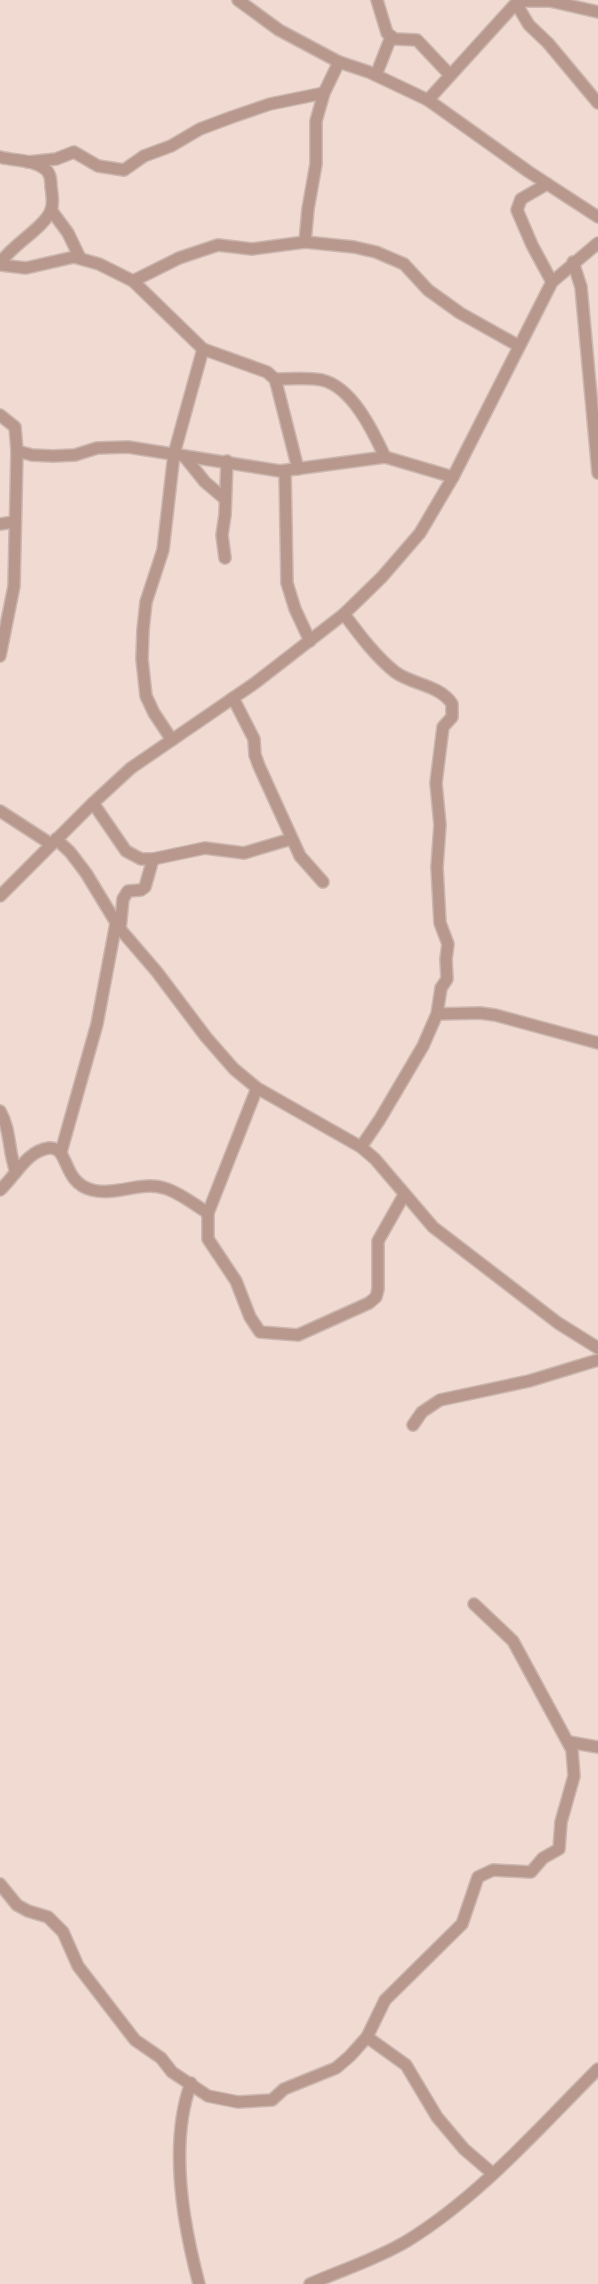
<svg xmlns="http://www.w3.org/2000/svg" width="598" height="2284" font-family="'Roboto Condensed',sans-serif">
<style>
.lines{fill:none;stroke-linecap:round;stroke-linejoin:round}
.minor-casing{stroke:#cbb7b0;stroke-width:14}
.minor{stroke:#b8988c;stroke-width:11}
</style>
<rect width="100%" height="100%" fill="#f1dad2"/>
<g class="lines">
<defs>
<g id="minor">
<polyline points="238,0 279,30 339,62 369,72 428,100 529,172 598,217"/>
<polyline points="377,0 387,33 395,39 417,40 450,75"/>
<polyline points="518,0 520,10 529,25 548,43 598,103"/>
<polyline points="376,75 391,37"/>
<polyline points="428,100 518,1 550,1 598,12"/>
<path d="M0 157C13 161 30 159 42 167 50 171 51 178 51 187 52 194 54 203 51 210 45 227 12 245 0 263"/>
<polyline points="28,162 56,159 74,152 98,166 124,170 144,156 171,146 200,129 232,117 270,104 324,93"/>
<polyline points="547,184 521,199 517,210 532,245 552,282"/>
<polyline points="51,210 68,233 80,258"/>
<polyline points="305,242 308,209 316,164 316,121 324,93 339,62"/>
<polyline points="573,262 581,287 598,473"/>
<polyline points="0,265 26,268 74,257 99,264 133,281 203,349 267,372 275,379 277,386 298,469"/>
<polyline points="133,281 179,258 218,245 252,249 305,242 354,247 376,252 404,264 428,290 460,313 519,346"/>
<path d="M275 379C289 379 307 377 322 380 352 387 373 431 385 457"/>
<polyline points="0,415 15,427 17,451 14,586 0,656"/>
<polyline points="17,451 32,455 53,456 75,455 97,448 128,447 280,471 385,457 453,477"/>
<polyline points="184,456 205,482 225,499"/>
<polyline points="285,471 287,583 295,609 310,641"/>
<polyline points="0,524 14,522"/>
<polyline points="225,558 222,535 225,515 227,461"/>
<path d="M344 614C359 634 375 656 395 672 413 685 440 685 452 704V717L443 727 436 783 440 825 437 867 440 923 448 944 446 959 447 979 441 988 437 1014 423 1046 380 1119 361 1147"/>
<polyline points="233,698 254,739 255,755 259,766 300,856 323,882"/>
<polyline points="172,740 154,713 146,696 142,659 143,630 146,602 163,550 174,454 203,349"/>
<polyline points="93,803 126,851 141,859 153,859 205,848 244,853 291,839"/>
<polyline points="0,811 51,844"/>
<polyline points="56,839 70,852 86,873 120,929 157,972 206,1037 234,1069 257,1088 361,1147 375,1159 433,1227 558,1323 598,1348"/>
<polyline points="0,896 93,803 131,768 255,683 344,614 382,577 420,533 453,477 552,282 598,243"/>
<polyline points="120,929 123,899 128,891 141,890 145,887 153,859"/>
<polyline points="437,1014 480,1013 495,1015 598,1043"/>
<polyline points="257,1088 208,1213 208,1239 236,1281 250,1317 260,1332 298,1335 369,1303 376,1297 378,1289 378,1241 404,1195"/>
<path d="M0 1111C11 1130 8 1151 16 1172"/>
<polyline points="61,1152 97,1024 116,923"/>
<path d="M0 1190C15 1177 26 1151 49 1148 70 1146 61 1182 92 1190 115 1196 141 1181 164 1188 179 1192 195 1205 208 1213"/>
<polyline points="413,1425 422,1412 440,1400 529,1381 598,1360"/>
<polyline points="569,1742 598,1747"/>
<polyline points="0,1884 17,1905 28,1911 48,1917 63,1932 78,1966 135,2040 161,2058 172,2072 208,2096 238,2102 272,2100 284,2089 336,2068 350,2056 367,2037 385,2000 462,1924 478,1877 493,1870 531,1872 543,1858 559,1849 561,1822 574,1776 572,1750 513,1641 474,1604"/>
<polyline points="367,2037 406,2065 437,2117 464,2149 492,2173"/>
<path d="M191 2083C169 2143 183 2224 199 2284"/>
<path d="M310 2284C342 2270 377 2259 407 2241 480 2196 538 2129 598 2069"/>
</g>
</defs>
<use href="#minor" class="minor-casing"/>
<use href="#minor" class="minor"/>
</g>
</svg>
